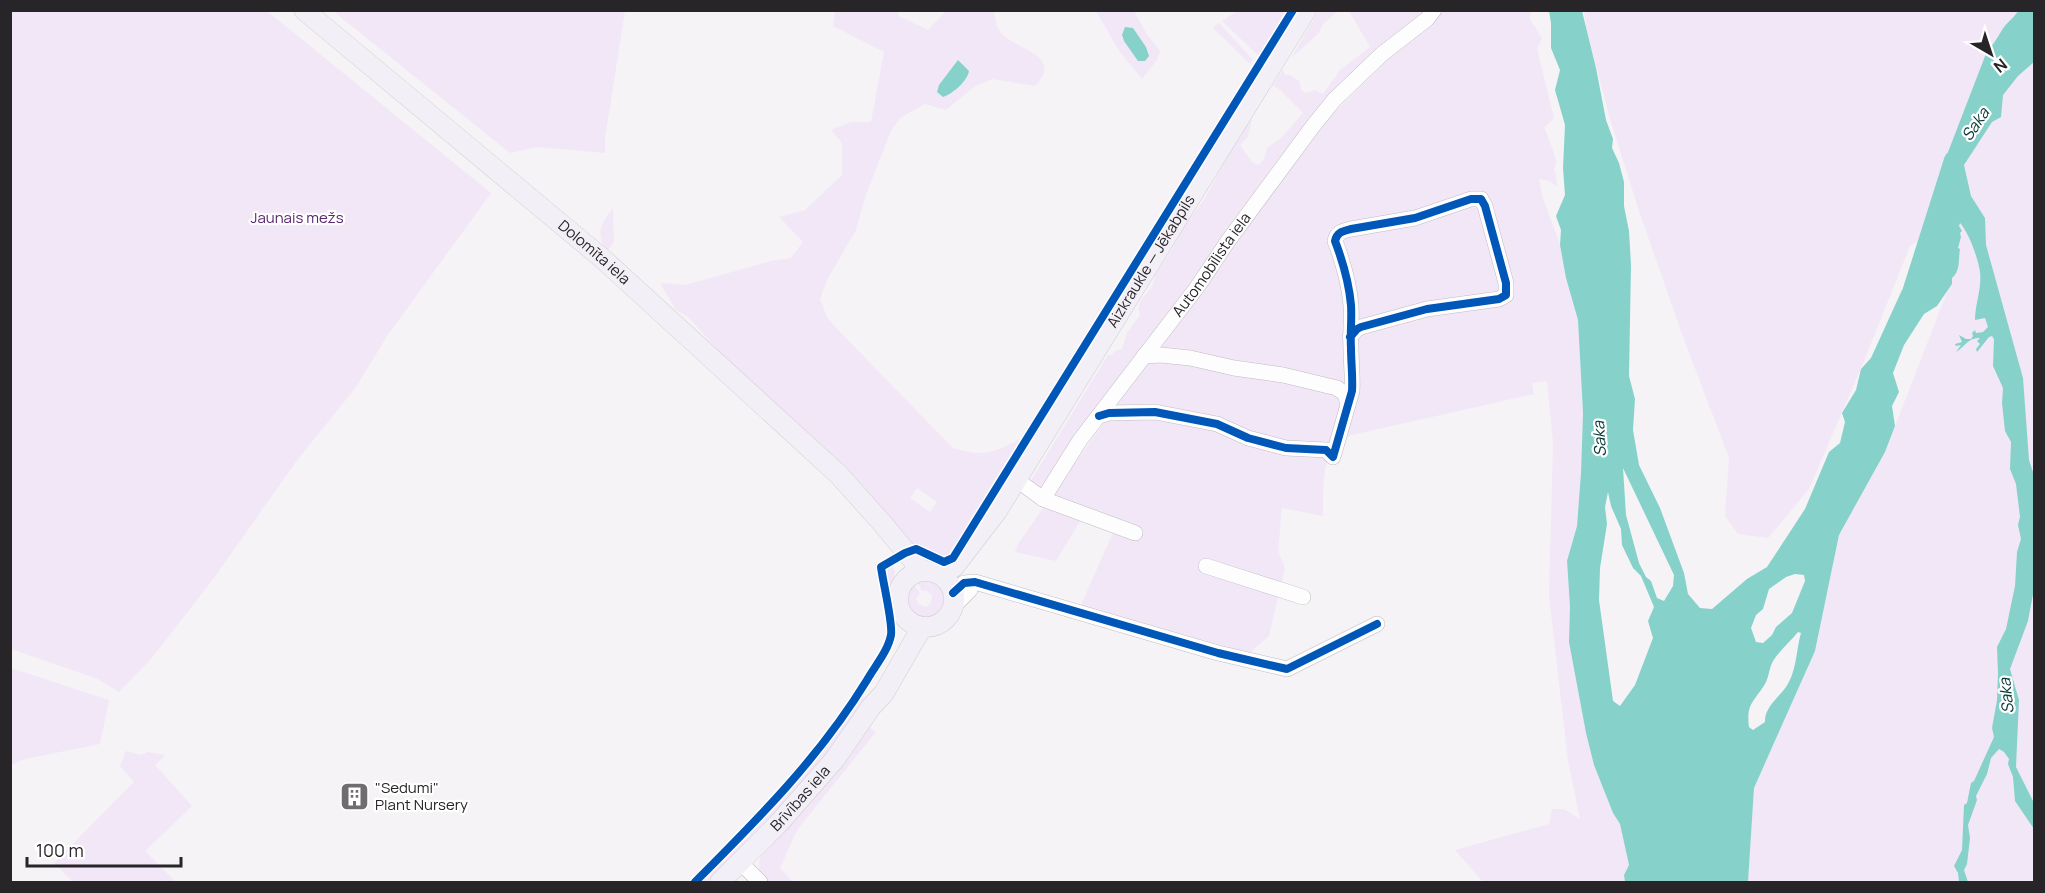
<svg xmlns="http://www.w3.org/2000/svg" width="2045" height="893" font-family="Manrope,sans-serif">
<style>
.green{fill:#f2e7f7;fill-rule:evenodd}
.water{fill:#87d1cb;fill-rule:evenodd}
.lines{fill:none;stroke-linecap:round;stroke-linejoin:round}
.river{stroke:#87d1cb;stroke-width:18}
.minor-casing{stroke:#bfbdc0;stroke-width:16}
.major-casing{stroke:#d0cfd1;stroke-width:21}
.minor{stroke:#fefdfe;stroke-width:15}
.major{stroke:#f3eff6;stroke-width:20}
.cycleway-casing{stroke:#fff;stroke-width:11}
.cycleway{stroke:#0057b8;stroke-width:8}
.labels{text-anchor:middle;stroke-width:4.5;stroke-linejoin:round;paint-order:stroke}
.park-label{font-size:15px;fill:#59256e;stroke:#fff}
.street-label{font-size:15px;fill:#272527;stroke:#fff}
.poi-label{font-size:15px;fill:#272527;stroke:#fff;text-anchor:start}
.water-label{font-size:16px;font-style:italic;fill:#043935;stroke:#fff}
</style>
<rect width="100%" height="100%" fill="#f5f3f6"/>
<g class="green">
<polygon points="11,10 267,11 491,193 387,336 356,387 295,463 214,578 151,659 119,692 98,679 11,649"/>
<path d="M960 10 994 11C995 19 996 26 1001 33 1015 50 1065 54 1035 86L992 79 974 87 946 110 925 104 900 118 891 131 865 197 856 230 827 280 820 299 827 317 838 330 953 448C988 458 993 452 1024 437L954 553 947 559C933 558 924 544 909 547L732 365 687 316 676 310 660 283 685 285 771 261 791 258 803 242 779 217 805 210 842 175V143L831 130 851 122H871L884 52 833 26 835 11H898L899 16 928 30 946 11ZM917 488 937 502 930 512 910 498Z"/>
<polygon points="1319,10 1337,12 1323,24 1318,34 1291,58"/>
<polygon points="333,11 625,11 605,138 605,153 536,147 510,153"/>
<polygon points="1096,11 1134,11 1146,33 1160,51 1157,60 1142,79 1120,52"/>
<polygon points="1237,11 1297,11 1265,58 1262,59 1222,21"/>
<path d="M1349 11H1431L1332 100 1043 493 1030 482 1108 355H1112L1115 351 1122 349 1127 333 1140 315C1135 300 1146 297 1152 286 1154 281 1154 276 1157 272 1165 259 1179 241 1182 226 1205 207 1220 167 1235 142 1240 134 1246 127 1252 119L1248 137 1240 145 1253 163 1259 165 1264 159 1267 148 1282 137 1303 113 1278 88 1272 86 1283 69 1285 75H1290L1300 82 1301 90 1306 93 1315 90 1323 94 1340 70 1370 47Z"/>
<path d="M1438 11H1531L1530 19 1542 38 1537 49 1554 118 1544 128C1546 131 1556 157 1556 161 1556 164 1555 168 1554 171L1556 174 1557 187 1550 181 1539 179 1542 195 1560 245 1566 278 1578 320 1583 413 1581 473 1577 526 1567 562 1570 607 1569 642 1586 733 1594 765 1613 813 1620 824 1629 865 1624 875 1625 882H1483L1455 850 1549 824 1552 809H1564L1580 819 1568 761 1549 596 1553 443 1547 381 1532 383 1534 394 1352 435 1334 443C1322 467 1323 490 1323 516L1282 508 1278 551 1285 568 1269 636 1249 653 1081 605 1114 530 1082 518 1056 561 1015 552 1018 544 1050 498 1310 136Z"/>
<polygon points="1584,11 2034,11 2034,882 1748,882 1754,788 1815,651 1839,535 1885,452 1949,287 1959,218 1910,246 1864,361 1809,489 1768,538 1738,534 1725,516 1729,458 1682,334 1639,211 1610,119 1587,32"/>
<polygon points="1219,23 1253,60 1250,64 1213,28"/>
<path d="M613 208 614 242 609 249H606C595 231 602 223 613 208Z"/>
<polygon points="893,565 895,574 889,598 897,634 887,660 872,684 869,682 884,658 893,635 883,573"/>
<path d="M923 580C935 580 943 587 945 599 942 615 927 622 913 613L906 599 909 588 913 584 920 593 916 599 918 604 926 607 931 603 932 595 927 591H922L917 582Z"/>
<polygon points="11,668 109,700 100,744 25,759 11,765"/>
<path d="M861 696 864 698 853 722 815 771 710 882H700C758 824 816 765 861 696Z"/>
<path d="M868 726 876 732 797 830 780 868 793 882H769C758 871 756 869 762 853Z"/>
<polygon points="126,751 141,755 148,752 165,755 155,765 192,806 145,851 176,882 73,882 54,863 134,782 120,766"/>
</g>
<g class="water">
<path d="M1549 11H1582L1596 68 1606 120 1613 139 1612 148 1619 163 1624 182V206L1629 231 1631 265 1629 376 1635 399 1633 430 1639 465 1660 508 1684 573 1688 594 1700 608 1712 609 1747 579 1767 567 1805 509 1829 452 1840 443 1845 422 1842 413 1856 390 1861 369 1871 358 1902 290 1912 286 1924 273 1935 213 1944 201 1946 192 1945 160 1987 51C1994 44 1997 38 2002 30 2006 23 2014 18 2018 11H2034V62L2018 76 2003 95 2001 117 1992 122 1964 165 1971 196 1985 218 1986 245 2023 378 2029 460 2034 475V589L2028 621 2010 669 2019 700 2016 767 2034 803V829L2015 801 2013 777 2008 764 2009 759 2004 752 1999 749 1991 758 1987 774 1976 796 1977 800 1968 825 1970 838 1967 864 1964 870 1968 882H1959L1958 873 1954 866 1962 850 1964 805 1967 803 1971 783 1974 781 1994 737 1992 728 1997 700 1998 674 1997 647 2006 629 2015 586 2017 552 2021 539 2018 525 2020 517 2016 484 2010 469 2011 442 2005 431 2002 403 2003 388 1993 366 1994 339 1992 336 1989 337 1977 352 1976 349 1980 344 1977 341 1980 338C1968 337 1965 347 1956 352L1961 345 1956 346 1955 344 1962 342 1959 335 1966 339H1971L1973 336 1972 333 1975 330 1976 333 1983 332 1988 327 1985 318 1975 320C1975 304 1982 288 1980 272 1978 258 1969 233 1960 223L1959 226 1962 231 1960 233 1961 237 1958 248 1960 249C1958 260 1961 270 1952 278V284L1937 306 1924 314 1904 345 1893 373 1899 392 1892 406 1895 426 1885 452 1839 535 1815 651 1754 788 1748 882H1625L1624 875 1629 865 1620 824 1613 813 1594 765 1586 733 1569 642 1570 607 1567 561 1577 526 1581 473 1583 413 1578 320 1566 278 1560 245 1561 230 1556 216 1565 195 1563 168 1565 125 1555 90 1560 70 1551 48V23ZM1623 468 1674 575 1673 586 1664 601 1657 598 1651 581 1646 577 1639 563 1626 515ZM1608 492 1611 506 1621 529 1622 545 1633 568 1641 576 1654 607 1648 621 1653 638 1635 685 1620 706 1613 701 1599 600 1600 568 1607 524 1605 507ZM1795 574 1804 575 1805 581 1792 613 1776 627 1772 635 1763 643 1756 642 1751 628 1756 615 1763 609 1769 589 1786 577ZM1798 632 1801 633C1796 650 1797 671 1786 687 1779 697 1764 708 1765 722L1753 730 1749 727C1746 703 1754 702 1765 684 1769 677 1769 668 1773 661 1780 650 1790 642 1798 632Z"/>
<polygon points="1125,27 1133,28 1146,47 1149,56 1145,61 1138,61 1124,41 1122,35"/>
<path d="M958 60 969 71C967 82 952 94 943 97L937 92 939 85Z"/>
</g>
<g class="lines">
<polyline class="river" points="1907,305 1953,160"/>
<defs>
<g id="minor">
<polyline points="1144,356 1161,355 1190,358 1234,368 1283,375 1337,388 1345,394 1348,404"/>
<path d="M1099 416 1109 413 1155 412 1217 424 1248 438 1286 448 1326 450 1333 457 1352 391C1353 377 1351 363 1351 348 1350 334 1352 320 1351 305 1349 283 1343 262 1335 241 1337 232 1343 231 1351 229L1415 218 1471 199H1481L1485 206 1506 283V295L1499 299 1427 309 1361 327 1357 329 1350 337"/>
<path id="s1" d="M1017 480 1043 499 1080 440 1198 286 1228 241 1313 126 1334 100 1382 54 1427 19 1434 10"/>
<polyline points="1043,499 1135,533"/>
<polyline points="1206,566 1303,597"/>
<polyline points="953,593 964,583 975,582 1218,653 1287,669 1377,624"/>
<polyline points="953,607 970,590"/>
<polyline points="741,863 760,882"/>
</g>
<g id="major">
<path id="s2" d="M304 10 603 259 839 475 882 523 922 571"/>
<circle cx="926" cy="599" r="28"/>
<path id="s3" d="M937 573 954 567 997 511 1306 10"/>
<path id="s4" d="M720 882 779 823 835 759 871 707 884 693 922 627"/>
</g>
</defs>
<use href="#minor" class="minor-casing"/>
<use href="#major" class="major-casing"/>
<use href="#minor" class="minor"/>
<use href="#major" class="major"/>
<defs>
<g id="cycleway">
<path d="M1099 416 1109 413 1155 412 1217 424 1248 438 1286 448 1326 450 1333 457 1352 391C1353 377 1351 363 1351 348 1350 334 1352 320 1351 305 1349 283 1343 262 1335 241 1337 232 1343 231 1351 229L1415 218 1471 199H1481L1485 206 1506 283V295L1499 299 1427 309 1361 327 1357 329 1350 337"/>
<polyline points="953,593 964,583 975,582 1218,653 1287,669 1377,624"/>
<path d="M695 882C758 819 820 757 867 680 875 666 888 651 891 635 893 623 883 583 881 567L905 553 916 549 944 562 953 558 1293 10"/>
</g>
</defs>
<use href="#cycleway" class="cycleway-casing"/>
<use href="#cycleway" class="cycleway"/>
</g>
<defs>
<symbol id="building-square" viewBox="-11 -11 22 22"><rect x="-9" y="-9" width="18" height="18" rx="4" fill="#6f6d6f" stroke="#fff"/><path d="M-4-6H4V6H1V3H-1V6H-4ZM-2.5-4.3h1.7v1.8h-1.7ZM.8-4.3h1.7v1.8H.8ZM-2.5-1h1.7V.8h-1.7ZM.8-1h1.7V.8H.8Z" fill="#fff"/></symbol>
</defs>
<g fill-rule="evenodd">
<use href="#building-square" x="338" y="780" width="33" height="33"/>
</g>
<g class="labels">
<g class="park-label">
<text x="297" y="223">Jaunais mežs</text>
</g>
<g class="street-label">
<text dy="5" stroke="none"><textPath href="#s2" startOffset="378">Dolomīta iela</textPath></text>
<text dy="5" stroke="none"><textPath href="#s3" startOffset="382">Aizkraukle — Jēkabpils</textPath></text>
<text dy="5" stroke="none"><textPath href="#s1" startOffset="321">Automobīlista iela</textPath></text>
<text dy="5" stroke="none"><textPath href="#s4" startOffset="116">Brīvības iela</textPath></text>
</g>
<g class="poi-label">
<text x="375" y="793">"Sedumi"<tspan x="375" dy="17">Plant Nursery</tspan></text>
</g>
<g class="water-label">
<text transform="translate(1975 124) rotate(-56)" y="6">Saka</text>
<text transform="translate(1599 439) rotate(-93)" y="6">Saka</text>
<text transform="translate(2006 696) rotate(-96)" y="6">Saka</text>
</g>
</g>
<rect width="2045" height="893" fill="none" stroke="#272527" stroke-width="24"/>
<g transform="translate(1991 54) rotate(141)" stroke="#ffffff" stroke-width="4.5" paint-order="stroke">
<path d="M0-4.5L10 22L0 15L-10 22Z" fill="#272527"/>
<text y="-9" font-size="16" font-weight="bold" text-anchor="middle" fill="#272527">N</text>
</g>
<path d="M27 857v9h154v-9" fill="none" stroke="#272527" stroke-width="3"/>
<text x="36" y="857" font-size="18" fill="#272527" stroke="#ffffff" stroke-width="4.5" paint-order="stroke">100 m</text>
</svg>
